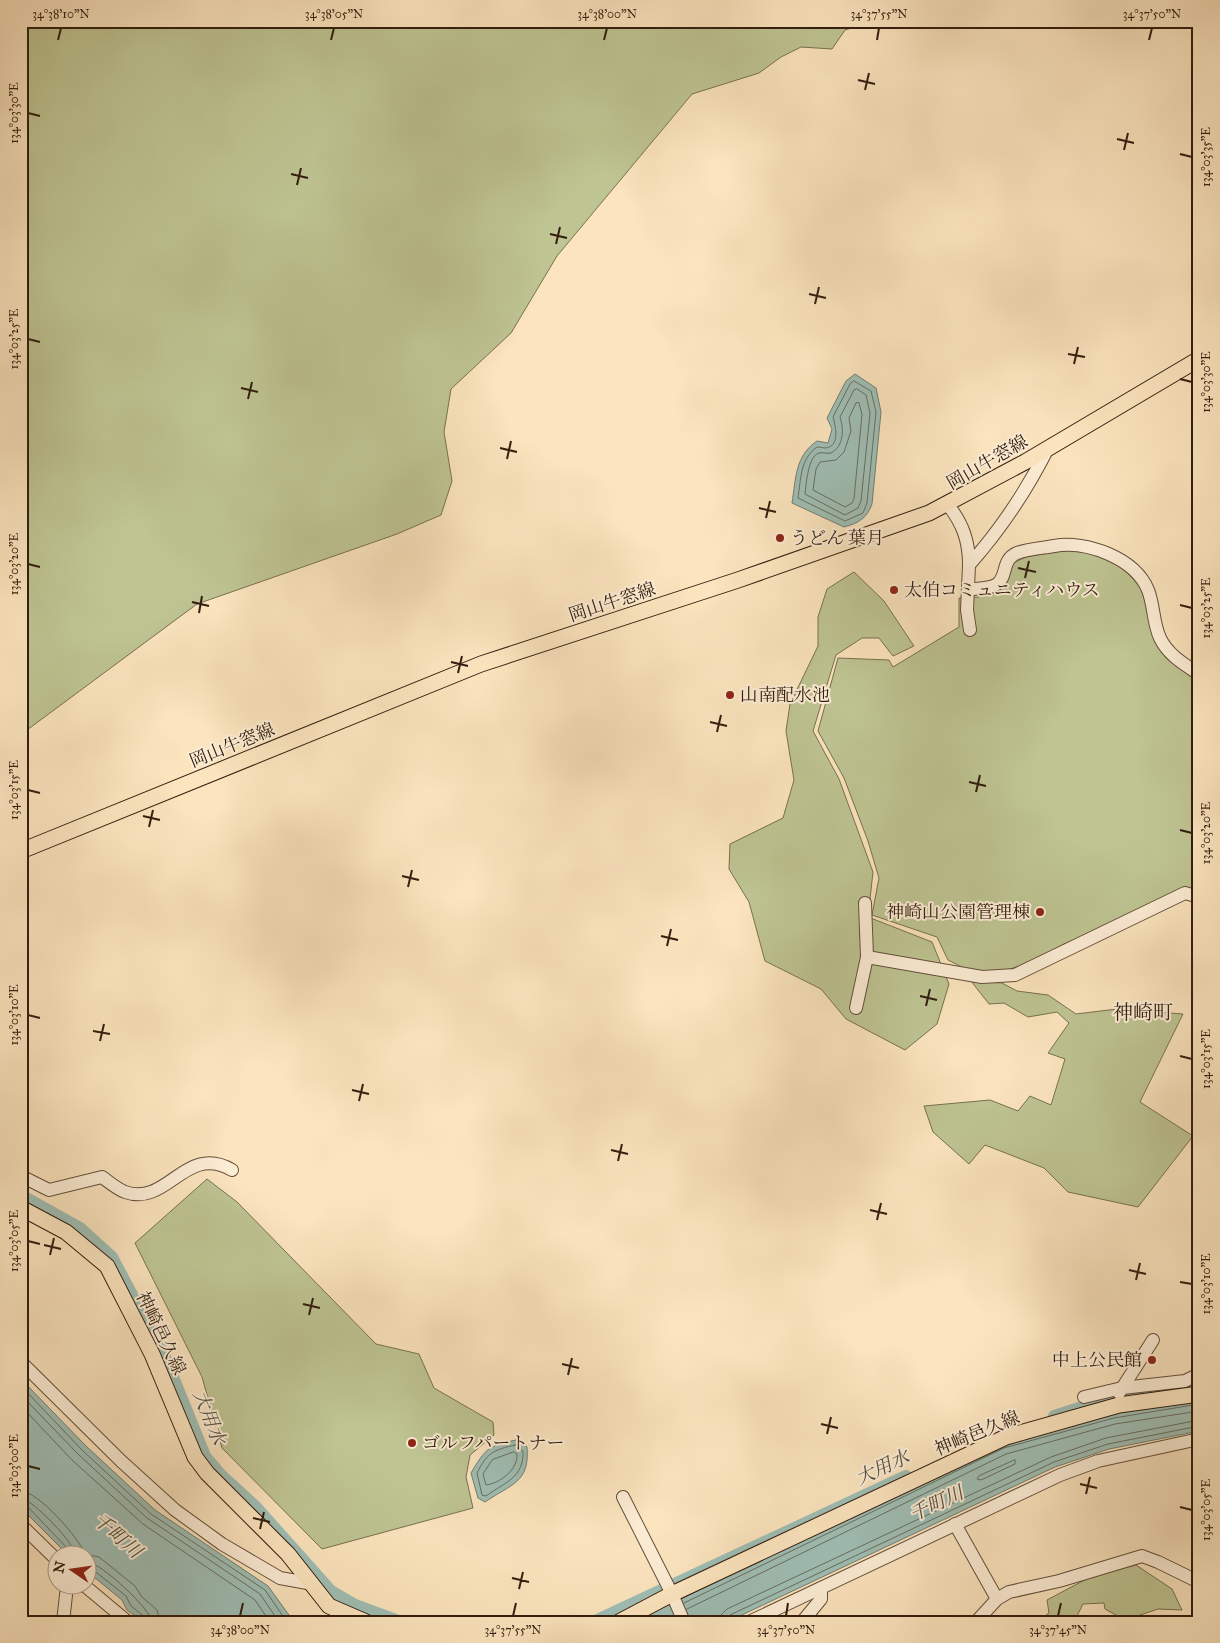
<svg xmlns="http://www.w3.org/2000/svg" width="1220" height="1643" font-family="'IM FELL Great Primer','Noto Serif JP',serif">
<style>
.green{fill:#bec492;stroke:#787050}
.water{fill:#9fbeb4;stroke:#737e72}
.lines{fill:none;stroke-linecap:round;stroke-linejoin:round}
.shore{stroke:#686e61;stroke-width:1}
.canal{stroke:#9fbeb4;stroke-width:12}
.minor-casing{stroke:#644f3a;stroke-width:14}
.major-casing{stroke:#321d0e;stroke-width:17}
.minor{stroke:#fcedd5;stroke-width:12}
.major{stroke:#fbe4be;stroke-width:15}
.ticks{fill:none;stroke:#321d0e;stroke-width:2}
.poi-dot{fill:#8f2418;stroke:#fcedd5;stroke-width:2}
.labels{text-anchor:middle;stroke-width:4;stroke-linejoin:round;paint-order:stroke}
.street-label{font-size:18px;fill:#321d0e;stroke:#fcedd5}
.poi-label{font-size:18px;fill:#321d0e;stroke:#fcedd5;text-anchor:start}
.water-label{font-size:19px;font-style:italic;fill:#534d40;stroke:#fcedd5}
.quarter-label{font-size:20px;fill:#321d0e;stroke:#fcedd5}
.neatline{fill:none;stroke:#321d0e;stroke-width:2}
.ticks-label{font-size:12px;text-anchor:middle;fill:#321d0e}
</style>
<rect width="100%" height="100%" fill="#fbe4be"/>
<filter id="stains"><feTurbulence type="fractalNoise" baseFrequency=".004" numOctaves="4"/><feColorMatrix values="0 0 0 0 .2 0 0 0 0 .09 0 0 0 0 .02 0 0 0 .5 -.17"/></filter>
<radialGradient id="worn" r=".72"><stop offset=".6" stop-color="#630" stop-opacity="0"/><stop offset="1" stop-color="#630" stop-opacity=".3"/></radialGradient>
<g class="green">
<polygon points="21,21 874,21 845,30 832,49 801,47 781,57 759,73 692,94 557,256 511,333 451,389 444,432 452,481 441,515 397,534 197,604 27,730 21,736"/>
<polygon points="1065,550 1099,554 1122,566 1145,593 1153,636 1166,658 1199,683 1199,893 1123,920 1064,944 1031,962 1004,971 970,971 948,960 937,937 872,915 879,878 868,841 844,778 818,731 838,658 889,660 893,667 959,627 959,598 979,597 1004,585 1011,564 1026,557"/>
<polygon points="854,572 884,601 914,646 893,656 879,638 862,638 836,655 813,731 839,779 873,872 868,917 932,942 949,984 937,1024 905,1050 846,1019 821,989 765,961 749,902 729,869 730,844 783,818 794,780 786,731 790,704 818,646 818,617 827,589"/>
<polygon points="971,981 1002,983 1017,991 1048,995 1076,1014 1117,1009 1183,1014 1140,1102 1193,1136 1138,1207 1068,1192 1044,1168 985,1145 969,1164 933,1132 924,1106 990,1100 1018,1111 1030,1096 1051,1105 1065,1059 1048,1053 1069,1023 1057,1012 1028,1017 1004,1003 989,1004"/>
<polygon points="207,1179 237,1202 376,1344 419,1354 434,1388 493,1422 494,1435 470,1455 466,1477 473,1508 322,1549 222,1448 202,1377 135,1243"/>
<polygon points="1136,1565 1172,1589 1182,1610 1158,1609 1125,1620 1105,1609 1104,1603 1083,1604 1074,1622 1037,1622 1049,1613 1047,1600 1094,1575"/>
</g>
<g class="water">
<path d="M855 374 876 388 881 412 872 504C867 518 859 523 844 527L792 503C796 478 795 456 817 441L828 443 832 429 827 418 846 381Z"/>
<polygon points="21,1379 86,1446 155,1510 268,1586 294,1622 144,1622 127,1610 122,1600 88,1572 88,1556 68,1555 21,1508"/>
<polygon points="1199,1399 1199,1431 1109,1449 1055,1467 727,1622 633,1622 1002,1444 1113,1413"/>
<path d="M516 1440 527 1447C530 1483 511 1484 485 1502L478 1498 471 1473C486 1448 488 1446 516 1440Z"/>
</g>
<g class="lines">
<g class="shore">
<path d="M854 381 871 391 876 412 867 503 863 513 845 521 798 498C801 479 800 459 817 447 821 447 826 449 829 447 840 443 835 424 833 417L850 384Z"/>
<path d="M857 389 866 395 870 413 861 501 858 508 845 515 805 494C806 485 808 456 819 453 823 452 827 454 831 453 844 446 844 429 840 417L854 390Z"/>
<polygon points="859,403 862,414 854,499 852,503 845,507 813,490 816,469 820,462 836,460 844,452 851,431 849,418 856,403"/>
<polyline points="21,1386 82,1450 151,1514 265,1590 287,1622"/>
<polyline points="21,1395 78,1454 147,1518 260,1594 279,1622"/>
<polyline points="21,1406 72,1460 143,1524 255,1600 270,1622"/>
<path d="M515 1445 523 1451C524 1478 505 1482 486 1496L482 1495 477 1473C487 1453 493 1450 515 1445Z"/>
<path d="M514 1452 517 1454C518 1469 501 1483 486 1485L483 1474 492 1460Z"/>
<polygon points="1015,1460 1015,1464 981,1480 977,1479 979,1476"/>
<path d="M21 1491C38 1491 79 1538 85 1554L99 1557 135 1586 142 1597 157 1610 160 1622"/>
<path d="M21 1498C32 1499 76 1544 76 1556"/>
<polyline points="21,1505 27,1506 69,1550 70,1556"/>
<path d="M88 1562C101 1563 152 1610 152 1622"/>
<polyline points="88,1568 92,1569 126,1596 131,1606 145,1617 146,1622"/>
<polyline points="684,1603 1004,1448 1114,1418 1199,1404"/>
<polyline points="687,1609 1006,1454 1115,1424 1199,1411"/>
<polyline points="720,1622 721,1615 727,1609 1051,1457 1106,1438 1199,1420"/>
<polyline points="726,1622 730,1615 1054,1462 1108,1444 1199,1426"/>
</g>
<g class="canal">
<polyline points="21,1195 80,1228 112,1257 165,1357 205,1456 221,1475 256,1507 331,1591 355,1605 401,1622"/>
<path d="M1054 1416C1075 1409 1097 1402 1118 1397 1143 1391 1177 1392 1199 1382"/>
<polyline points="593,1622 906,1476"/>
</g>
<defs>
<g id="minor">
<path d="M948 505C963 524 969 541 969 565"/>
<path d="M968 590C976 588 991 589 997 584 1008 576 1001 560 1017 553 1028 549 1043 548 1054 546 1086 540 1135 558 1148 590 1154 605 1153 623 1160 638 1168 655 1184 664 1199 674"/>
<path d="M970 630 967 610 969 565C1000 530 1027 490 1048 448"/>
<polyline points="867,957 982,977 1015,975 1185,893 1199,897"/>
<polyline points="856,1008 867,957 865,903"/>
<path d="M21 1176 49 1190 102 1177C109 1182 117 1189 125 1192 168 1207 185 1143 232 1170"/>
<polyline points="21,1362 121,1461 175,1510 222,1544 280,1578 313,1584"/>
<polyline points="1119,1393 1153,1340"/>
<polyline points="1084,1397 1122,1388 1185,1381 1199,1374"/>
<polyline points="623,1497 672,1594 684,1622"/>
<polyline points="955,1524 997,1599"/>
<polyline points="21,1525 58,1561"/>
<polyline points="85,1586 128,1622"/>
<polyline points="63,1622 67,1586"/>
<polyline points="749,1622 1060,1475 1098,1461 1199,1439"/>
<polyline points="802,1622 821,1599 821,1588"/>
<polyline points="976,1622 997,1599 1009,1592 1059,1581 1142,1556 1158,1562 1199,1582"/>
</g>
<g id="major">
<polyline points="21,851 481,664 738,580 929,513 1025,462 1199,359"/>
<polyline points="21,1208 66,1232 107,1266 152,1354 195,1457 207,1473 288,1554 329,1606 366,1622"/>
<polyline points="619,1622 672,1594 1006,1437 1119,1405 1199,1394"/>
</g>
</defs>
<use href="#minor" class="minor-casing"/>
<use href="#major" class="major-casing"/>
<use href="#minor" class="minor"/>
<use href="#major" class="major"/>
</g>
<path class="ticks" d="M58 40 61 28M331 40 334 28M604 40 607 28M877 40 879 28M1149 40 1152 28M858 80 875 84M865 90 869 73M28 113 40 116M1117 139 1134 143M1124 150 1128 133M1180 154 1192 157M291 174 308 178M297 185 301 168M550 234 567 238M556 244 560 227M809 294 826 298M815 304 819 287M28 339 40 342M1068 354 1085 357M1074 364 1078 347M1180 379 1192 382M241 388 258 392M248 399 252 382M500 448 517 452M507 459 511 441M759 508 776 512M766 518 770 501M28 564 40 567M1018 568 1036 572M1025 578 1029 561M192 602 209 606M1180 605 1192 608M199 613 202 596M451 662 468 666M458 673 462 656M710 722 727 726M717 732 721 715M969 782 986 786M28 790 40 793M976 792 980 775M143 816 160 820M149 827 153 810M1180 830 1192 833M402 876 419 880M408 887 412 870M661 936 678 940M667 946 671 929M920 996 937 1000M926 1006 930 989M28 1015 40 1018M93 1031 110 1034M100 1041 104 1024M1180 1056 1192 1059M352 1090 369 1094M359 1101 363 1084M611 1150 628 1154M618 1161 622 1144M870 1210 887 1214M877 1220 881 1203M28 1241 40 1244M44 1245 61 1249M50 1255 54 1238M1129 1270 1146 1274M1136 1280 1140 1263M1180 1282 1192 1284M303 1304 320 1308M309 1315 313 1298M562 1364 579 1368M568 1375 572 1358M821 1424 838 1428M827 1434 831 1417M28 1466 40 1469M1080 1484 1097 1488M1086 1494 1090 1477M1180 1507 1192 1510M253 1518 270 1522M260 1529 264 1512M512 1578 529 1582M519 1589 523 1572M240 1616 243 1603M513 1616 516 1603M786 1616 788 1603M1058 1616 1061 1603"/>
<g class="poi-dot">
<circle cx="780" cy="538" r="5"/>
<circle cx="894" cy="590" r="5"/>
<circle cx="730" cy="695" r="5"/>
<circle cx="1040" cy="912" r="5"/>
<circle cx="1152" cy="1360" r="5"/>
<circle cx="412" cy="1443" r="5"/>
</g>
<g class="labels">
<g class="street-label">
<text transform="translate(987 462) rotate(-30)" y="6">岡山牛窓線</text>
<text transform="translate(612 602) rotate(-18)" y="6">岡山牛窓線</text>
<text transform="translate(232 745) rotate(-22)" y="6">岡山牛窓線</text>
<text transform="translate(161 1333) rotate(64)" y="6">神崎邑久線</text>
<text transform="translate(977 1433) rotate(-22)" y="6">神崎邑久線</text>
</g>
<g class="poi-label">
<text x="790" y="544">うどん 葉月</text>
<text x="904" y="596">太伯コミュニティハウス</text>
<text x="740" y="701">山南配水池</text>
<text x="1030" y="918" text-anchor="end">神崎山公園管理棟</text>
<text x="1142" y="1366" text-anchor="end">中上公民館</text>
<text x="422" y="1449">ゴルフパートナー</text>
</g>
<g class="water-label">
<text transform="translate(210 1417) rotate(68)" y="7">大用水</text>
<text transform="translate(882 1467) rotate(-25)" y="7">大用水</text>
<text transform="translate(936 1503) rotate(-25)" y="7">千町川</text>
<text transform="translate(118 1535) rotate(41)" y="7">千町川</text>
</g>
<g class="quarter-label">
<text x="1143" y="1019">神崎町</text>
</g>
</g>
<rect width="1220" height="1643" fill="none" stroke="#fbe4be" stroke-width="55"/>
<g transform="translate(72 1570) rotate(283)"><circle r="24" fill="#fcedd5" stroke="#ab9a85"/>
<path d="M0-4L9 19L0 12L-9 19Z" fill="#8f2418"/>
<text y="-8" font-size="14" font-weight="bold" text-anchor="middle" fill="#321d0e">N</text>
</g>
<rect x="28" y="28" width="1164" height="1588" class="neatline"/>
<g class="ticks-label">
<text x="61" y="18">34°38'10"N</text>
<text x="334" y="18">34°38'05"N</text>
<text x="607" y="18">34°38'00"N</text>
<text x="879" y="18">34°37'55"N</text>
<text x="1152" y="18">34°37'50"N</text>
<text transform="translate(14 113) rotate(-90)" y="4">134°03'30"E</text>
<text transform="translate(1206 157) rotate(-90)" y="4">134°03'35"E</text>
<text transform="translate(14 339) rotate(-90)" y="4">134°03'25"E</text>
<text transform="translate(1206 382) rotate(-90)" y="4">134°03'30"E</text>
<text transform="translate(14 564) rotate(-90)" y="4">134°03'20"E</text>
<text transform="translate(1206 608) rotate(-90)" y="4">134°03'25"E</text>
<text transform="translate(14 790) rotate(-90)" y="4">134°03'15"E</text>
<text transform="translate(1206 833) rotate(-90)" y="4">134°03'20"E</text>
<text transform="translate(14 1015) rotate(-90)" y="4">134°03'10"E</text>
<text transform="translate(1206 1059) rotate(-90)" y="4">134°03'15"E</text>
<text transform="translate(14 1241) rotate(-90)" y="4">134°03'05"E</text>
<text transform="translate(1206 1284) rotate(-90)" y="4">134°03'10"E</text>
<text transform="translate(14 1466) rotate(-90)" y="4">134°03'00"E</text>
<text transform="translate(1206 1510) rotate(-90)" y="4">134°03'05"E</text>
<text x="240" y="1634">34°38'00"N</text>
<text x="513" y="1634">34°37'55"N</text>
<text x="786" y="1634">34°37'50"N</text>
<text x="1058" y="1634">34°37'45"N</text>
</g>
<rect width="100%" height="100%" filter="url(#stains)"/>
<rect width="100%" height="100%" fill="url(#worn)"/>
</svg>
